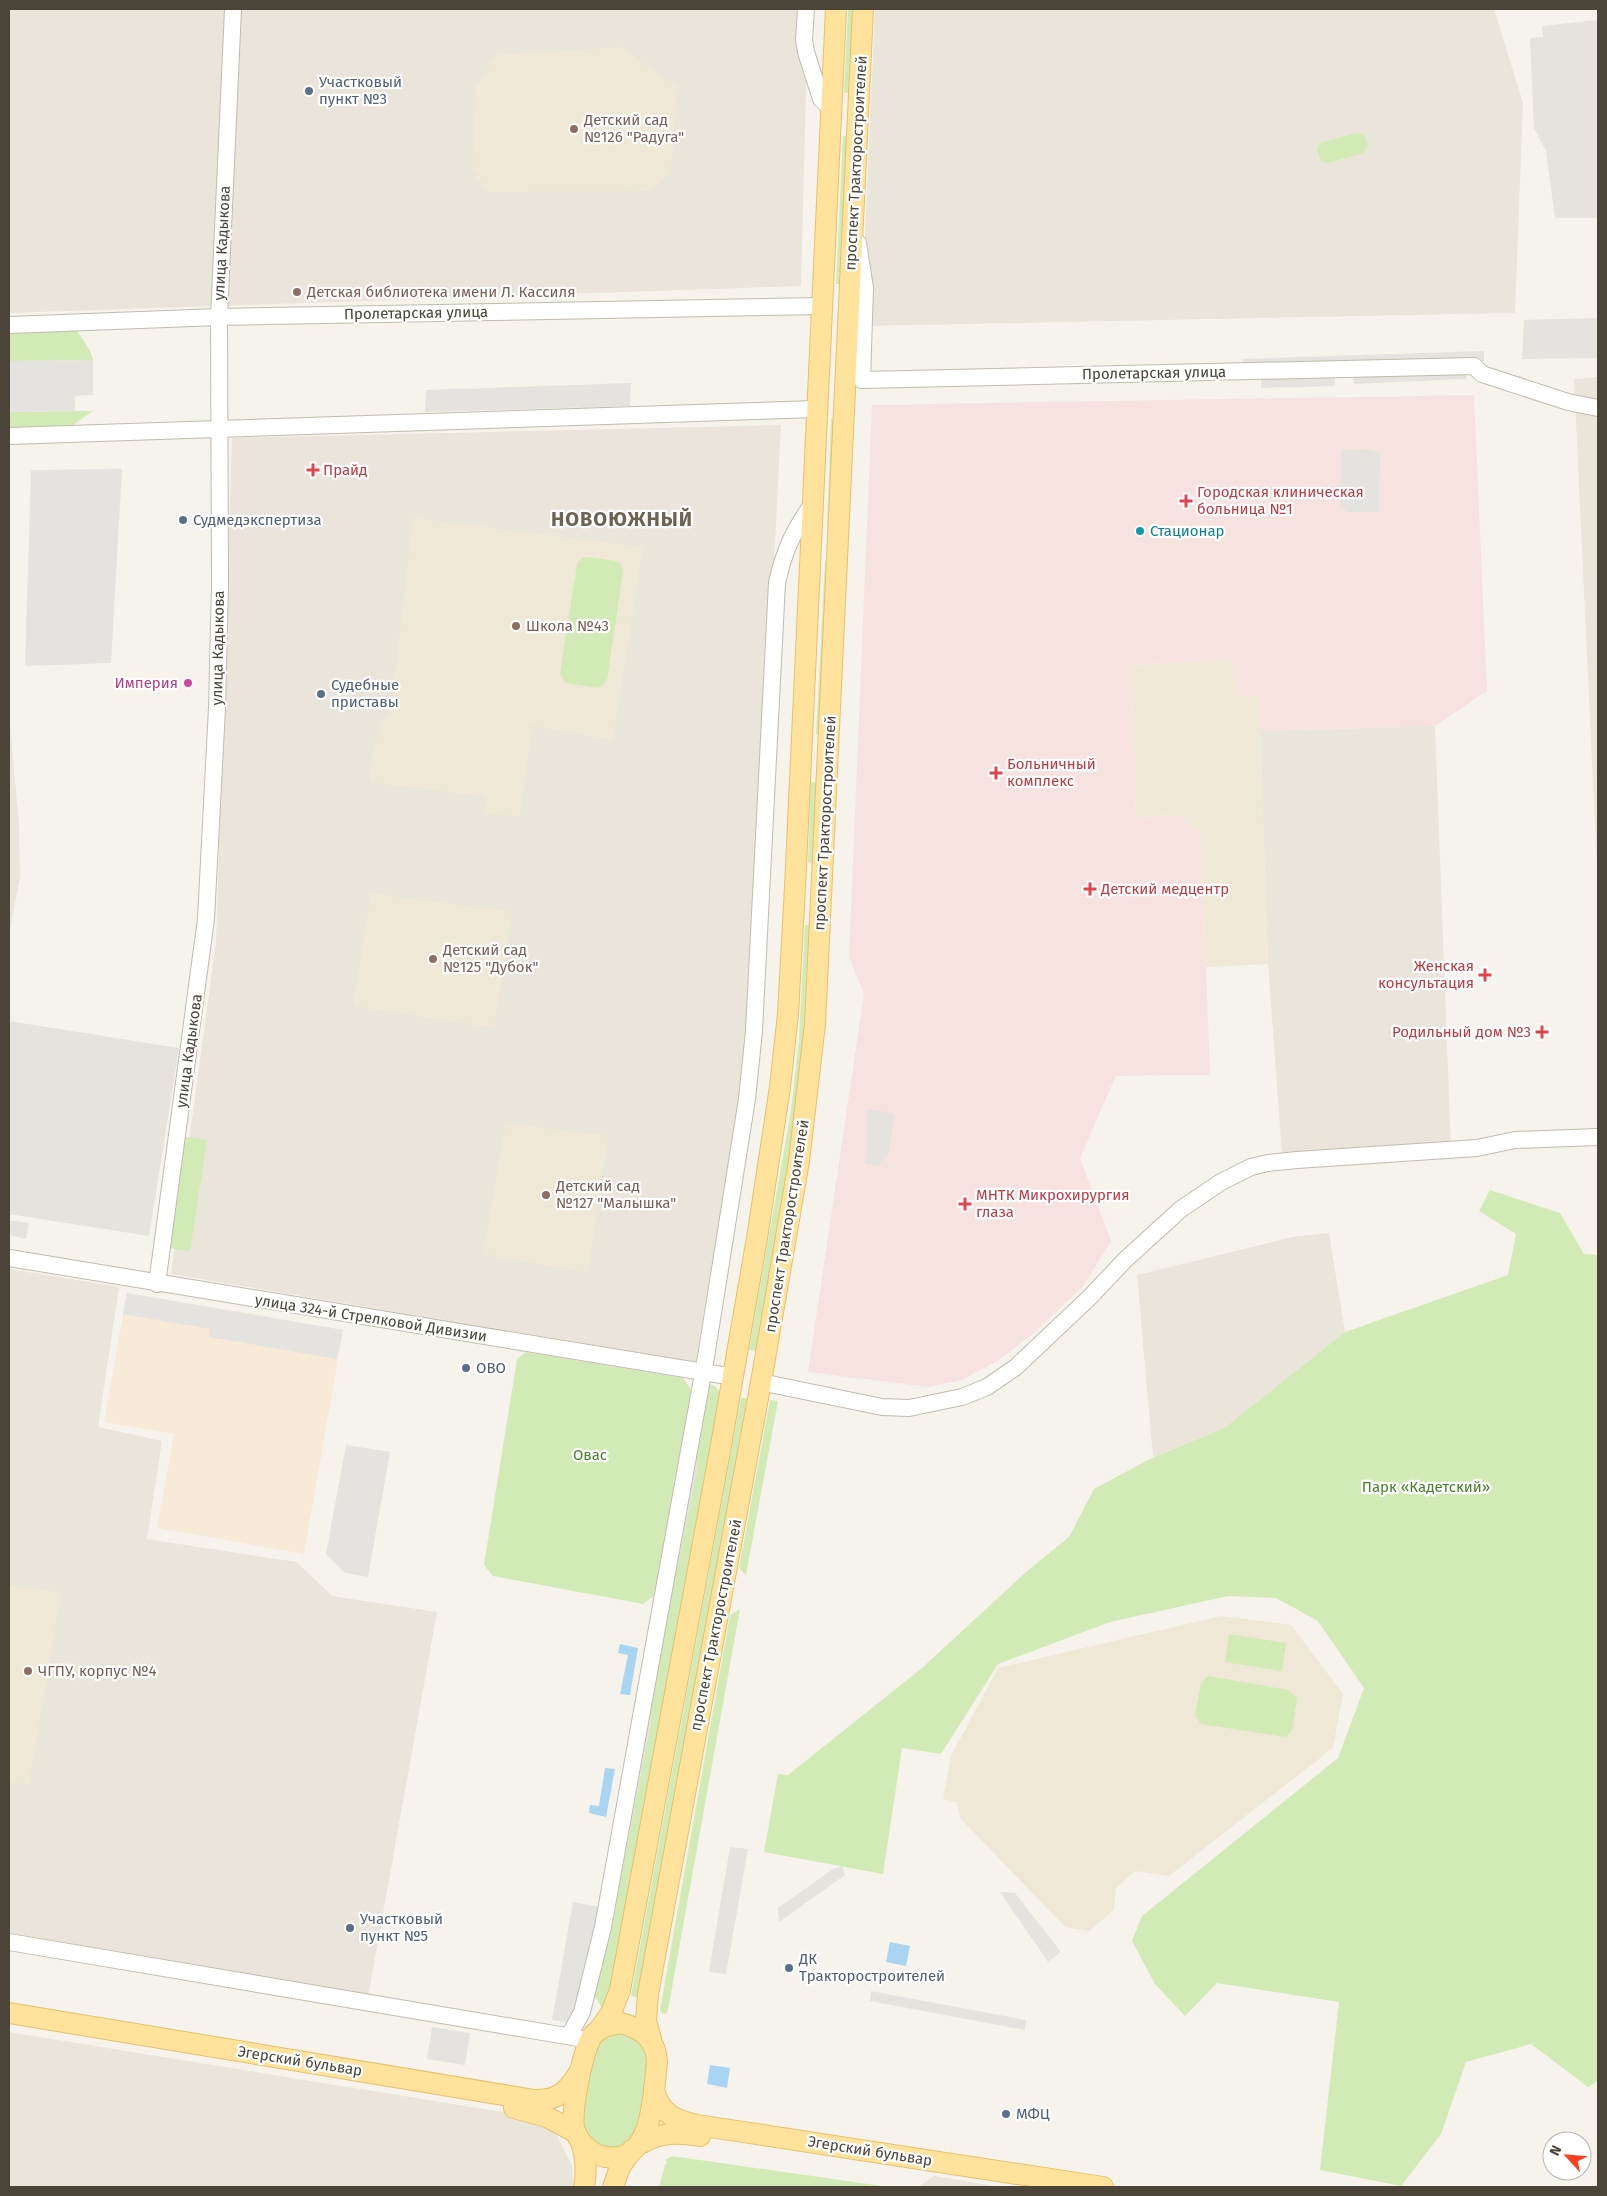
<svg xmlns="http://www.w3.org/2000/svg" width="1607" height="2196" font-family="'Fira Sans',sans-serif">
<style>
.residential{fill:#eae5da}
.commercial{fill:#f7ead8}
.industrial{fill:#e6e2dd}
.education{fill:#efe8d6}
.medical{fill:#f6e3e0}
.green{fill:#d2eab5}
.parking{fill:#e5e3e0}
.water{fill:#a9d4f2}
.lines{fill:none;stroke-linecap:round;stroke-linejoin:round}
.minor-casing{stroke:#c2bbae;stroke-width:18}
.major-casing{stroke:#e6c16a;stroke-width:22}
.minor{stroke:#fff;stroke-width:16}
.major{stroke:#ffe39c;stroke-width:20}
.service-dot{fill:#5c6f8a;stroke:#fff;stroke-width:2}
.education-dot{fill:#8d6e63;stroke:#fff;stroke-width:2}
.health-dot{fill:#e0444e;stroke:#fff;stroke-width:2}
.culture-dot{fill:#0f9aa8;stroke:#fff;stroke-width:2}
.hotel-dot{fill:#d1479c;stroke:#fff;stroke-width:2}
.labels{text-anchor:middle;stroke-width:4.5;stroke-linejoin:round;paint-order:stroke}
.service-label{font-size:15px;fill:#4e5e75;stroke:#fff;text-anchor:start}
.education-label{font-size:15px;fill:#785e54;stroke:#fff;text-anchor:start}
.street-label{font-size:15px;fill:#4b4439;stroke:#fff}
.health-label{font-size:15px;fill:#be3a42;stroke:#fff;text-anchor:start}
.culture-label{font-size:15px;fill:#0d838f;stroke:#fff;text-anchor:start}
.hotel-label{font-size:15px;fill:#b23c85;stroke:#fff;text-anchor:end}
.park-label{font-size:15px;fill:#4a7f2a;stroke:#fff}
.district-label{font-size:20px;font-weight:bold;letter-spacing:1px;fill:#6e6250;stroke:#fff}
</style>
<rect width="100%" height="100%" fill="#f6f3ec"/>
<g class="residential">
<polygon points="9,9 808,9 801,286 9,313"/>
<polygon points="875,9 1494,9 1523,103 1515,313 861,326"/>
<polygon points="1598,377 1598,891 1574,379"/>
<polygon points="781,425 750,1029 696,1362 171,1274 216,942 232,438"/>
<polygon points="9,713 19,824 20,877 9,935"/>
<polygon points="1435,726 1451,1148 1282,1154 1268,964 1260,731"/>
<polygon points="1329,1233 1345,1332 1224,1428 1153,1457 1137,1275 1292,1237"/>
<polygon points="9,1269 119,1287 98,1427 162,1441 147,1539 297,1562 332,1596 437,1612 368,1997 9,1933"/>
<polygon points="9,2032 527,2116 545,2121 556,2133 572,2166 573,2187 9,2187"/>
<polygon points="934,2176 1001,2187 918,2187"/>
</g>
<polygon class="commercial" points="127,1293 343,1330 304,1554 157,1528 174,1434 104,1422"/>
<g class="industrial">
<polygon points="1598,20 1598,218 1555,218 1546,151 1534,128 1530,38 1543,37 1542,26"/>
<polygon points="9,1021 179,1048 149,1236 9,1214"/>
</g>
<g class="education">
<polygon points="621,47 677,87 671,172 651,191 489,192 472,171 476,88 496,55"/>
<polygon points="413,518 643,547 613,740 532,726 520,816 484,814 486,797 369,782 374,743 392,704"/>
<polygon points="1234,659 1238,695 1259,695 1268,964 1206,967 1201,832 1177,815 1136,817 1130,665"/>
<polygon points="371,893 512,912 494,1028 353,1006"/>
<polygon points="506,1123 608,1136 588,1273 483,1254"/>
<polygon points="9,1585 61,1593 29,1785 9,1782"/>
<polygon points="1221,1616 1291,1625 1343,1694 1333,1748 1169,1876 1135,1871 1116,1888 1114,1910 1089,1931 1065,1927 961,1819 956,1802 943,1799 951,1756 998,1668"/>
</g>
<polygon class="medical" points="1474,395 1487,691 1435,726 1260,731 1259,695 1238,696 1234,659 1130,665 1136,817 1177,815 1201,832 1210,1075 1116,1076 1080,1158 1111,1241 1084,1285 1034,1333 996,1362 961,1380 929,1387 808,1372 864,994 849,957 872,405"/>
<g class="green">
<polygon points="848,9 853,9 849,93 844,93"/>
<polygon points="1355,133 1364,135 1368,145 1364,153 1327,163 1321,161 1317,149 1320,143"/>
<polygon points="843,136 849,137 843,284 836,284"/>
<path d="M74 322C78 338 90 344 93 360L9 361V325Z"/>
<polygon points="93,411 60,434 9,436 9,412"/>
<polygon points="831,418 838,419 833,529 827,529"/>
<polygon points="587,557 616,561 620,563 623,571 607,680 601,687 597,688 568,683 564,681 560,673 577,564 582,558"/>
<polygon points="825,562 831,562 823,734 816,734"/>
<polygon points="811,782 819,783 816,863 808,862"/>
<polygon points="805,925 812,925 806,1040 784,1196 756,1351 749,1350 791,1110 799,1039"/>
<polygon points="185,1137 207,1140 190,1251 169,1248"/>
<polygon points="1490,1190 1560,1213 1584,1254 1598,1255 1598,2081 1588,2087 1531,2044 1466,2062 1441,2134 1401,2186 1320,2170 1339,2002 1217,1983 1185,2016 1155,1984 1132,1941 1142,1916 1338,1758 1364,1688 1318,1621 1276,1598 1228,1596 1110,1622 998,1664 941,1754 902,1748 883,1874 764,1852 778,1774 788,1775 922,1668 1026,1572 1069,1537 1094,1489 1154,1457 1224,1428 1345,1332 1508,1275 1516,1234 1479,1211"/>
<polygon points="526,1352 683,1378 692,1391 655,1595 643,1604 493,1576 484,1565 517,1359"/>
<polygon points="709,1384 715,1386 720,1392 610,1992 602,2008 593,1993 607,1927 612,1923 652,1715 646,1711 692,1460"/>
<polygon points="741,1398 747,1398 640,1998 631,1996"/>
<polygon points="770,1400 778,1401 746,1575 739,1568"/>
<polygon points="740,1609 668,2010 666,2014 662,2013 660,2010 730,1615"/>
<polygon points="1229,1634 1286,1643 1282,1671 1225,1662"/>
<polygon points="1208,1676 1289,1690 1297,1698 1292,1731 1285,1737 1201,1724 1195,1715 1201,1683"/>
<polygon points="611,2032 634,2034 651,2054 642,2131 618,2150 594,2146 579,2119 592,2047"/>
<polygon points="672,2156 889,2187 659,2187 665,2165 667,2163 665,2160"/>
</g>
<g class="parking">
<polygon points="1598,318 1598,358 1522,359 1524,320"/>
<polygon points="1484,351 1484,361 1243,367 1243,359"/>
<polygon points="93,360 93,395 75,396 75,411 9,412 9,361"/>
<polygon points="1465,369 1466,379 1354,384 1353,375"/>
<polygon points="1335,373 1335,386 1261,388 1261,375"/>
<polygon points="631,383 630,406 425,412 426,390"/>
<polygon points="1369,449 1380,453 1379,512 1347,512 1340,504 1341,450"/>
<polygon points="122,469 111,663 25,666 31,470"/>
<polygon points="867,1109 895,1114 888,1155 877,1166 865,1164"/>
<polygon points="9,1220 29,1223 26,1239 9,1235"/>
<polygon points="127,1293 343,1330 337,1359 209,1337 210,1329 123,1314"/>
<polygon points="346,1445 390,1452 368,1577 345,1573 326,1554"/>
<polygon points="692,1460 698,1466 668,1614 663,1618"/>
<polygon points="646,1711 652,1715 612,1924 607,1927"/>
<polygon points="730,1847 748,1849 726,1974 709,1972"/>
<polygon points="842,1866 845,1875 779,1922 778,1908 833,1869"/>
<polygon points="1000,1892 1015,1893 1061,1952 1048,1962"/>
<polygon points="573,1902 599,1907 578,2011 567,2022 552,2020"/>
<polygon points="871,1991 1026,2020 1025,2030 870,2001"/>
<polygon points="432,2027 470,2033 465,2065 427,2059"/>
</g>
<g class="water">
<polygon points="620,1644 638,1648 630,1695 620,1694 628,1655 618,1653"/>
<polygon points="605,1768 615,1769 606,1817 589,1813 590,1805 599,1806"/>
<polygon points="890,1942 910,1946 906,1966 886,1962"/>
<polygon points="710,2065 730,2068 727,2088 707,2084"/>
</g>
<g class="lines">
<defs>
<g id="minor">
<polyline points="806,9 804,39 806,52 821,99 832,110"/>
<polyline points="858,243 865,288 862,380"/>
<polyline points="9,325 219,317 822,306"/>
<polyline points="862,380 1474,366 1482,374 1568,402 1598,408"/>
<polyline points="9,436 817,409"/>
<polyline points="9,1258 734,1377"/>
<polyline points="157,1284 206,919 217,708 220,584 219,317 233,9"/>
<polyline points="761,1382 882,1407 909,1408 962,1397 987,1387 1016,1367 1089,1298 1125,1260 1181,1209 1221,1182 1251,1167 1268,1163 1297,1160 1477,1148 1515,1140 1598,1137"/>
<polyline points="9,1942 578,2038"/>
<path d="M569 2036 582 2012 603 1927 706 1357 747 1099 754 1031 777 583C784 550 794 530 813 503"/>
</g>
<g id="major">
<path d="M9 2013 534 2100C558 2101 568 2091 580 2071"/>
<path d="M620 2023C642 2028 656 2039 657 2062 653 2094 654 2164 606 2157 592 2155 580 2144 575 2131 569 2117 583 2047 593 2035 600 2027 610 2025 620 2023Z"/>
<polyline points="599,2030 611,2013 620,1990 720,1451 757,1238 780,1087 788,1014 795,887 836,9"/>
<polyline points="651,2039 646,2021 648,1994 761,1382 799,1161 815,1024 863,9"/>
<path d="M654 2090C660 2114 675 2120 697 2125L1103 2187"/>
<polyline points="514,2108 547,2117 575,2132"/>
<path d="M581 2142C586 2157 587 2171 584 2187"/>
<path d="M640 2144C660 2132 678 2132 700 2136"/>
<polyline points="613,2187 620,2167 632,2150"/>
</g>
</defs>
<use href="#minor" class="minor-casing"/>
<use href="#major" class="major-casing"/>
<use href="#minor" class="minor"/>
<use href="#major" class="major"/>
</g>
<g class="service-dot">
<circle cx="309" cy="91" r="5"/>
<circle cx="183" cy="520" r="5"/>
<circle cx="321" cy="694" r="5"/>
<circle cx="466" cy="1368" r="5"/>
<circle cx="350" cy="1928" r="5"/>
<circle cx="789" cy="1968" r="5"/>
<circle cx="1006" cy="2114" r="5"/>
</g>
<g class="education-dot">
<circle cx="574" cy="129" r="5"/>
<circle cx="297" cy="292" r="5"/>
<circle cx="516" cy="626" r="5"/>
<circle cx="433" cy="959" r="5"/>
<circle cx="546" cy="1195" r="5"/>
<circle cx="28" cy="1671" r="5"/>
</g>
<g class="health-dot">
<path d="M310.5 462.5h5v5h5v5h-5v5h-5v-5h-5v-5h5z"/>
<path d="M1183.5 493.5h5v5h5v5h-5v5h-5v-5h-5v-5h5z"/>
<path d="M993.5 765.5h5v5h5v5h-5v5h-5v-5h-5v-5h5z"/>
<path d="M1087.5 881.5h5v5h5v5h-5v5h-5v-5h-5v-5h5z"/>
<path d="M1482.5 967.5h5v5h5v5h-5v5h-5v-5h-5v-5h5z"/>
<path d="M1539.5 1024.5h5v5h5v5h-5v5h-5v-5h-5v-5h5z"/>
<path d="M962.5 1196.5h5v5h5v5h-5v5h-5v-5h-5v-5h5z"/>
</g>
<circle class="culture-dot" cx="1140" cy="531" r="5"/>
<circle class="hotel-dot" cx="188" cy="683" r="5"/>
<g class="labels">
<g class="service-label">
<text x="319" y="87">Участковый<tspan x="319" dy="17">пункт №3</tspan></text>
<text x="193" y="525">Судмедэкспертиза</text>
<text x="331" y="690">Судебные<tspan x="331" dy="17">приставы</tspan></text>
<text x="476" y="1373">ОВО</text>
<text x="360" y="1924">Участковый<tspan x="360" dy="17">пункт №5</tspan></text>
<text x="799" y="1964">ДК<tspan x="799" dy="17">Тракторостроителей</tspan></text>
<text x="1016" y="2119">МФЦ</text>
</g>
<g class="education-label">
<text x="584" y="125">Детский сад<tspan x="584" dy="17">№126 "Радуга"</tspan></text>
<text x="307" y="297">Детская библиотека имени Л. Кассиля</text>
<text x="526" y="631">Школа №43</text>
<text x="443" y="955">Детский сад<tspan x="443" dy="17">№125 "Дубок"</tspan></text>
<text x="556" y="1191">Детский сад<tspan x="556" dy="17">№127 "Малышка"</tspan></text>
<text x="38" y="1676">ЧГПУ, корпус №4</text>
</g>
<g class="street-label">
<text transform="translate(856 163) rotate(-87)" y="5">проспект Тракторостроителей</text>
<text transform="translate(222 243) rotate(-87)" y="5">улица Кадыкова</text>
<text transform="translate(416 313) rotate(-1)" y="5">Пролетарская улица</text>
<text transform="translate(1154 373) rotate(-1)" y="5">Пролетарская улица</text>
<text transform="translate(218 648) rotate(-89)" y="5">улица Кадыкова</text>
<text transform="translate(825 823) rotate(-87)" y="5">проспект Тракторостроителей</text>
<text transform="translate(189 1051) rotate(-82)" y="5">улица Кадыкова</text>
<text transform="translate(787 1226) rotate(-81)" y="5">проспект Тракторостроителей</text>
<text transform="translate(371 1318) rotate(9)" y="5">улица 324-й Стрелковой Дивизии</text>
<text transform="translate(716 1625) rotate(-79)" y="5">проспект Тракторостроителей</text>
<text transform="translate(300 2061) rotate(9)" y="5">Эгерский бульвар</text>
<text transform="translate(870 2151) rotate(9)" y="5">Эгерский бульвар</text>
</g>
<g class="health-label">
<text x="323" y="475">Прайд</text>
<text x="1197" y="497">Городская клиническая<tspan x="1197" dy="17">больница №1</tspan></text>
<text x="1007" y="769">Больничный<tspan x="1007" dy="17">комплекс</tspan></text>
<text x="1101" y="894">Детский медцентр</text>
<text x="1474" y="971" text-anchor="end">Женская<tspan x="1474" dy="17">консультация</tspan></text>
<text x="1531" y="1037" text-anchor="end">Родильный дом №3</text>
<text x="976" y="1200">МНТК Микрохирургия<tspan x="976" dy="17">глаза</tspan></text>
</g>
<g class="culture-label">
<text x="1150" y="536">Стационар</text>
</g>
<g class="hotel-label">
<text x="178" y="688">Империя</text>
</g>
<g class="park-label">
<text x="590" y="1460">Овас</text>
<text x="1426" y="1492">Парк «Кадетский»</text>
</g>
<g class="district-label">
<text x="622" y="526">НОВОЮЖНЫЙ</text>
</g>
</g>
<rect width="1607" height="2196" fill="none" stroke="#4b4439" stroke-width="20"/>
<g transform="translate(1567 2156) rotate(296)"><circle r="24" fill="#ffffff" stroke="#b7b4b0"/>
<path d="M0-4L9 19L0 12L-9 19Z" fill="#fc3f1d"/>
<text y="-8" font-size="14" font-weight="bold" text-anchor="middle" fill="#4b4439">N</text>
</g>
</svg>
